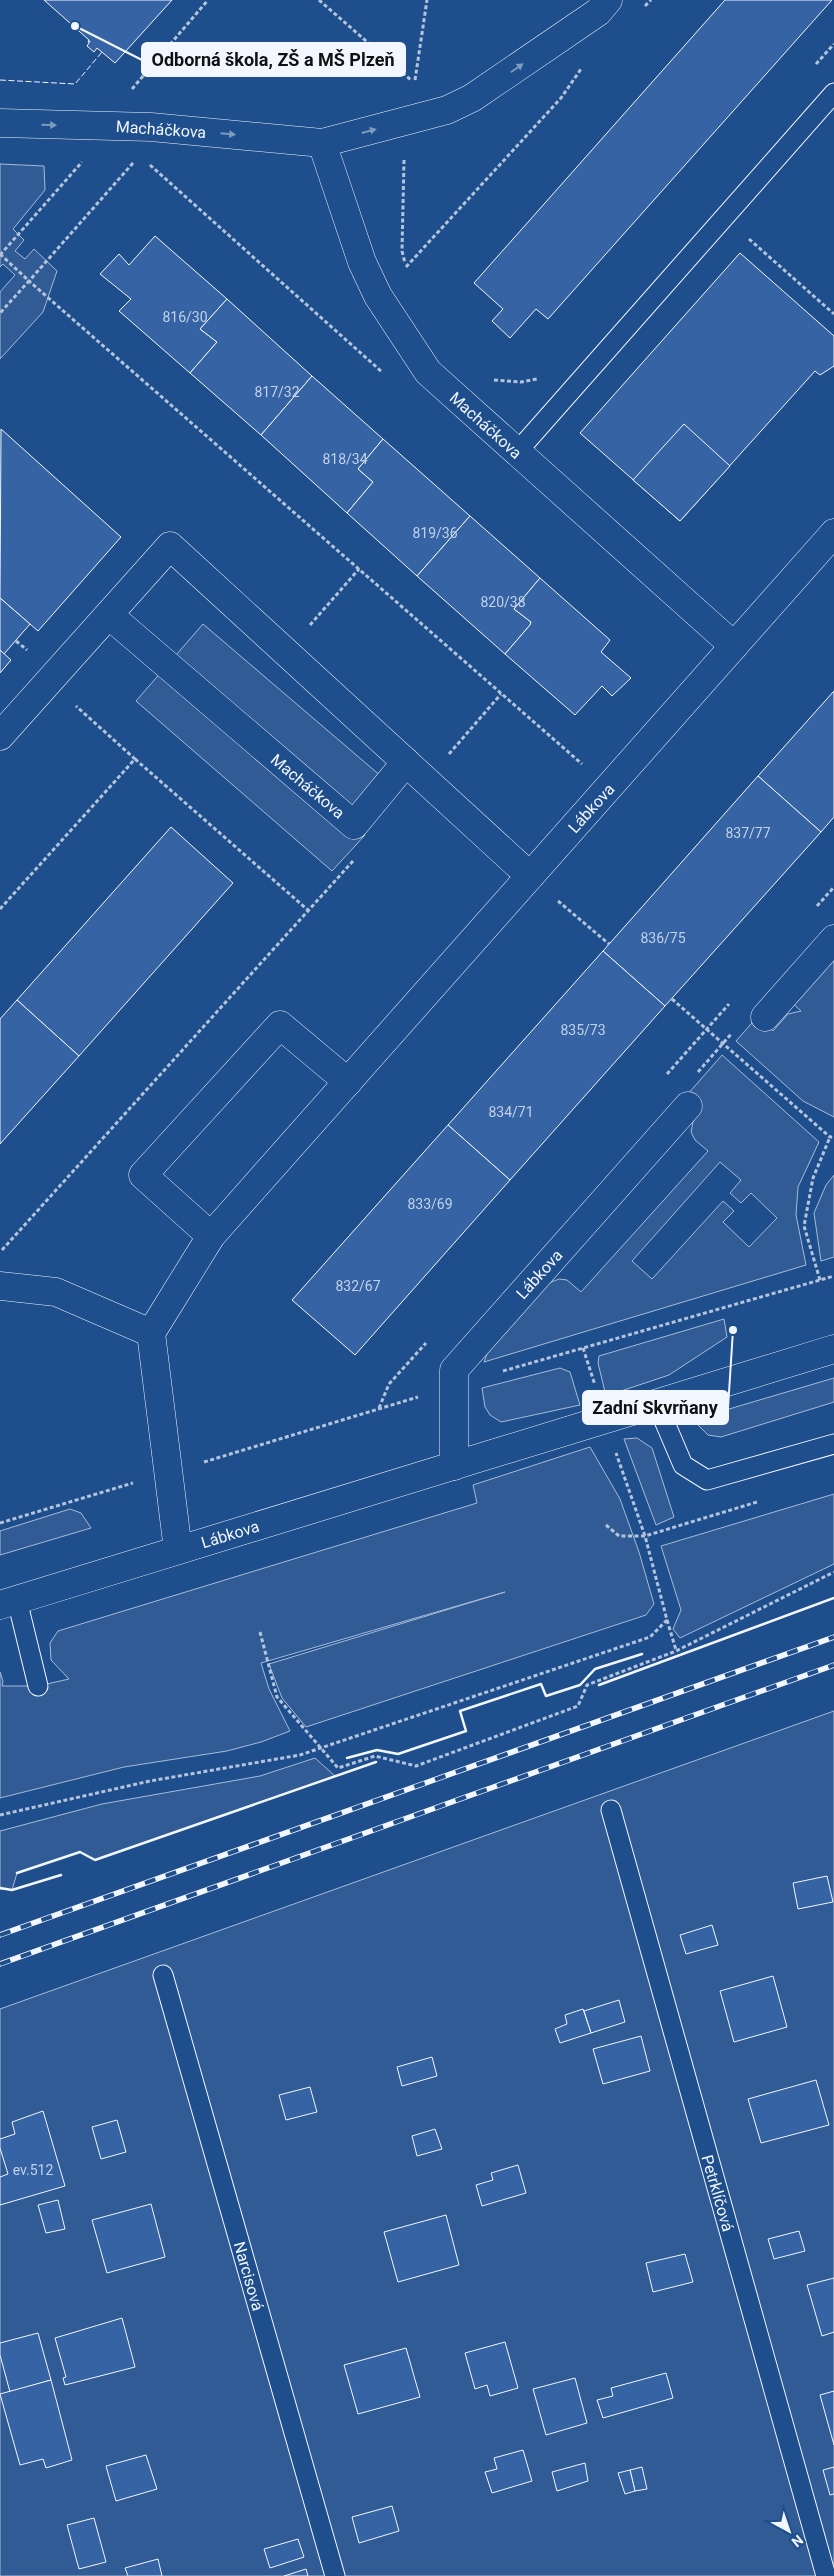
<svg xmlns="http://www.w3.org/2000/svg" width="834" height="2576" font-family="Roboto,sans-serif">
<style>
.built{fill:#305b95;stroke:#a8bbd7;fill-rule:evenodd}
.building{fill:#3563a3;stroke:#f2f6ff}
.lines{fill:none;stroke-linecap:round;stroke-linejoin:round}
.service-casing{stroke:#f2f6ff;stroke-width:21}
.minor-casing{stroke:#f2f6ff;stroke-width:29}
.tertiary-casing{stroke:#f2f6ff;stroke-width:29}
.path{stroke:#b3c4dc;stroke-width:3;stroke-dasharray:4 2.5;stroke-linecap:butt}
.service{stroke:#1f4e8c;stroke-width:19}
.minor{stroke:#1f4e8c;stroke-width:28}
.tertiary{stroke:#1f4e8c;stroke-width:28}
.rail-casing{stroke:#f2f6ff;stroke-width:5.5}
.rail{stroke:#1f4e8c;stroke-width:4;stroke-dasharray:11;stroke-linecap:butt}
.fence{stroke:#f2f6ff;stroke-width:1;stroke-dasharray:6 2.5;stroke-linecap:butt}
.wall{stroke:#f2f6ff;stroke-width:2.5}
.oneway{fill:#7e9ac0}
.labels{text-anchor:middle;stroke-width:4;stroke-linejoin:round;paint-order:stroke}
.number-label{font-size:14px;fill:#c3d1e8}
.street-label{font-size:16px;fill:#f2f6ff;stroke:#1f4e8c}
.leader{fill:none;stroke:#f2f6ff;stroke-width:2}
.callout-dot{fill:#f2f6ff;stroke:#1f4e8c;stroke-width:2}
.callout{fill:#f2f6ff;stroke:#f2f6ff;stroke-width:2}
.callout-label{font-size:18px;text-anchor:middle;font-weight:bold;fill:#111}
</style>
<rect width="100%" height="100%" fill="#1f4e8c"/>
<g class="built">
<polygon points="0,164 44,166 45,190 13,229 24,240 15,251 25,259 34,249 57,271 43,312 0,359 0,292 15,275 3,264 0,267"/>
<polygon points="203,624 389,783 354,825 365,835 332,871 136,701"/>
<polygon points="834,951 834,1117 803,1101 736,1041 758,1016 773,1031 788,1014 801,1011 790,1001"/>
<path d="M722 1055 819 1142 798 1187 796 1215 806 1265 484 1362 488 1351 549 1283 559 1279 567 1280 581 1292 708 1151 695 1140 691 1132 693 1122 701 1110 687 1095ZM720 1162 741 1180 730 1193 741 1203 751 1193 777 1218 749 1247 723 1222 734 1211 723 1201 652 1279 632 1261Z"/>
<polygon points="834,1175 834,1257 821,1261 814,1213 826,1185"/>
<polygon points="724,1319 727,1337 669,1375 606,1396 598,1363 599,1356"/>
<polygon points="560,1368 570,1372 580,1405 501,1422 490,1415 485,1407 482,1388"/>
<polygon points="834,1378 834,1402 721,1437 708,1435 697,1424 702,1417"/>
<polygon points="637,1438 652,1448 674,1517 656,1525 624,1439"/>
<polygon points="590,1447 620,1499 639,1552 654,1604 646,1615 306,1727 282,1698 269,1664 505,1592 261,1663 269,1689 290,1731 261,1742 227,1751 124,1767 0,1798 0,1672 3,1681 2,1686 38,1686 69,1679 51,1660 50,1643 58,1631 477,1503 473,1485"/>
<polygon points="834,1494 834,1564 680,1638 673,1629 681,1610 661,1546"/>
<polygon points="70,1509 81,1513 91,1528 0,1555 0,1531"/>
<polygon points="834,1711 834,2576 0,2576 0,2009"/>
<polygon points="315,1758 335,1776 95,1860 80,1852 17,1873 12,1890 0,1889 0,1831 102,1804 260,1776"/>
</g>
<g class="building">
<polygon points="44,0 172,0 115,63 97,48 94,52 87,46 90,41 88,42 89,40"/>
<polygon points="725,0 832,0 548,319 536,309 510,338 492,321 503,309 474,283"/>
<polygon points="155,236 227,299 200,329 217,342 190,373 119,311 131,299 100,274 119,254 129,265"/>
<polygon points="740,253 834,336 834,366 820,375 815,371 680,521 580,433"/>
<polygon points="227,299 312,376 261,435 190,373 217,342 200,329"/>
<polygon points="312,376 383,439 358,469 373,482 347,513 261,435"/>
<polygon points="684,424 730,466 680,521 633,480"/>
<polygon points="1,429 121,537 38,631 0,598"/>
<polygon points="383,439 470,516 417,576 347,513 373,482 358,469"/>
<polygon points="470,516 540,578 514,609 531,622 530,625 505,654 417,576"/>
<polygon points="540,578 610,640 601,652 631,678 612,696 602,686 575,715 505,654 530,625 531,622 514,609"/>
<polygon points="0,598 30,624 4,654 0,650"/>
<polygon points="0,650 11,660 0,673"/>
<polygon points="834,691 834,817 821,832 758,776"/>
<polygon points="758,776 821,832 665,1006 603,951"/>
<polygon points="171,827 233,883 79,1056 17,1000"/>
<polygon points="603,951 665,1006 510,1180 448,1125"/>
<polygon points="17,1000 79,1056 0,1144 0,1019"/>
<polygon points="448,1125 510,1180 355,1355 292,1300"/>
<polygon points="827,1876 833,1902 798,1909 793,1883"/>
<polygon points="712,1925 718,1945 686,1954 680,1935"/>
<polygon points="773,1976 787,2027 734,2042 720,1991"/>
<polygon points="619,2000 625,2022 591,2033 584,2011"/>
<polygon points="583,2009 591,2033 560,2043 555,2029 567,2024 565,2015"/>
<polygon points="641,2036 650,2071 603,2084 593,2049"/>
<polygon points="432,2057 437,2076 402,2086 397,2067"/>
<polygon points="816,2080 829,2125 761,2143 748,2099"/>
<polygon points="310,2087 317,2112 286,2120 279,2095"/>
<polygon points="43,2111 65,2186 0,2205 0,2177 8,2174 0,2148 0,2139 15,2134 12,2122"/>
<polygon points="117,2120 126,2152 101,2159 92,2127"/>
<polygon points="435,2129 442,2149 417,2156 412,2136"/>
<polygon points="518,2165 526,2193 482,2206 476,2185 493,2180 491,2173"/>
<polygon points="58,2200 65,2229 46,2233 38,2205"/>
<polygon points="151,2204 165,2257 107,2273 92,2220"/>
<polygon points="446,2215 459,2265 398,2282 384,2232"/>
<polygon points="799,2231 805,2251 774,2259 768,2239"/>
<polygon points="685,2254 693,2282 653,2292 646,2263"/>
<polygon points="834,2278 834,2332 822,2336 807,2285"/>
<polygon points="122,2318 135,2367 65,2385 63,2378 66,2377 55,2338"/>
<polygon points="38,2333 51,2380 10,2392 0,2355 0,2343"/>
<polygon points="505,2342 518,2388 490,2396 487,2385 475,2389 465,2353"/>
<polygon points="406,2348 420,2397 358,2414 344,2365"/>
<polygon points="666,2373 673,2398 603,2418 597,2400 613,2396 611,2388"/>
<polygon points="575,2378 587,2423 546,2435 533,2389"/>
<polygon points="51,2380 72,2460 46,2468 43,2459 20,2465 0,2394"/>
<polygon points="834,2391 834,2445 820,2395"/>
<polygon points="523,2450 532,2481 492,2493 485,2472 497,2469 494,2458"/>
<polygon points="146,2455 157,2489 116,2501 106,2466"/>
<polygon points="585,2463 588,2481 557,2491 552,2472"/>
<polygon points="642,2467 647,2489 635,2491 630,2470"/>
<polygon points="834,2467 834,2494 830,2495 823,2470"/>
<polygon points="630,2470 635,2491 625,2494 618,2473"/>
<polygon points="392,2506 399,2531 359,2543 352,2517"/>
<polygon points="94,2518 106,2562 79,2569 67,2525"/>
<polygon points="298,2539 304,2557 270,2568 264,2549"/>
<polygon points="158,2559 162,2576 128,2576 125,2568"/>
<polygon points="306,2569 308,2576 284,2576"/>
</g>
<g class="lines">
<defs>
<g id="service">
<polyline points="517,452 834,93"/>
<polyline points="657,1404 683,1465 707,1480 834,1444"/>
<polyline points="17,1600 38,1686"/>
<polyline points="611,1810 826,2576"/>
<polyline points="163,1975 335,2576"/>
</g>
<g id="minor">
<polyline points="0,123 151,127 322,143 447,110 472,98 598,12 608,0"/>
<polyline points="322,143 362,262 378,296 428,372 734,646"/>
<polyline points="109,615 354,825 406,762"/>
<polyline points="0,736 170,546 530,876"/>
<polyline points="765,1017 834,939"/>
<polyline points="211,1236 143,1175 280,1025 348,1082"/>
<polyline points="0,1286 56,1292 151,1333"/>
<polyline points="454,1466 454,1370 688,1106"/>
<polyline points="178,1550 151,1333 211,1236 834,533"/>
</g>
<polyline id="tertiary" points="0,1605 834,1349"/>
</defs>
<use href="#service" class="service-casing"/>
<use href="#minor" class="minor-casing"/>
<use href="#tertiary" class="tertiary-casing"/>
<g class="path">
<polyline points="319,0 412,81"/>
<polyline points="645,6 651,0"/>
<polyline points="816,64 834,44"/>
<polyline points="415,80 427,0"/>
<polyline points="132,89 208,0"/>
<polyline points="404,160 402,251 405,263"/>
<polyline points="133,163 29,281 582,764"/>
<polyline points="150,165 382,372"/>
<polyline points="749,239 834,314"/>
<polyline points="0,254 29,281 0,313"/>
<polyline points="0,255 82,162"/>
<polyline points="406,267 561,98 581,69"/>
<polyline points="494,380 521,382 537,379"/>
<polyline points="310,625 359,569"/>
<polyline points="16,641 27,650"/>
<polyline points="449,754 501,694"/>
<polyline points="135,759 309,911"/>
<polyline points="558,901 609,944"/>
<polyline points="817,906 834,887"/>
<polyline points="0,909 135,759 76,706"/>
<polyline points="672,999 830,1137 834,1137"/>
<polyline points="698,1072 732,1033"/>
<polyline points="667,1074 729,1004"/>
<polyline points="2,1250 353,861"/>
<polyline points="820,1280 804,1226 813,1178 830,1137"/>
<polyline points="583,1348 595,1385"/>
<polyline points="503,1371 834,1276"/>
<polyline points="379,1408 389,1384 426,1343"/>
<polyline points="204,1462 418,1397"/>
<polyline points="0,1523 133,1483"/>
<polyline points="606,1525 619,1536 645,1536 757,1502"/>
<polyline points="667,1620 676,1650"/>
<polyline points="260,1632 277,1697 338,1768 375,1756 416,1766 578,1706 587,1685 676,1651 834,1572"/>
<polyline points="0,1815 150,1781 300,1755 650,1637 667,1620 645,1536 616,1453"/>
</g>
<use href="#service" class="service"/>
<use href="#minor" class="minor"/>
<use href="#tertiary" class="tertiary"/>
<defs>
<g id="rail">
<polyline points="0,1935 834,1637"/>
<polyline points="0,1964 834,1665"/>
</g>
</defs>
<use href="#rail" class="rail-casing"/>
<use href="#rail" class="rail"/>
<polyline class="fence" points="0,80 75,84 102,52"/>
<g class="wall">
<polyline points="599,1685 834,1598"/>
<polyline points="347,1758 377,1750 398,1754 466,1731 460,1711 541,1684 546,1696 580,1685 595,1669 642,1654"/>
<polyline points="17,1873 80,1852 95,1860 376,1762"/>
<polyline points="0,1888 12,1890 61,1875"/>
</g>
</g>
<defs><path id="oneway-solid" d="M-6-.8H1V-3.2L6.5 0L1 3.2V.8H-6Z" transform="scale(1.25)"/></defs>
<g class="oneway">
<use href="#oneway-solid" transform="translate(517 68) rotate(-35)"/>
<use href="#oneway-solid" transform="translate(49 125) rotate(1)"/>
<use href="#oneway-solid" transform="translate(369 131) rotate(-15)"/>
<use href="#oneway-solid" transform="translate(228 134) rotate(5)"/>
</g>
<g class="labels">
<g class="number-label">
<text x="185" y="322">816/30</text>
<text x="277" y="397">817/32</text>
<text x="345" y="464">818/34</text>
<text x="435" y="538">819/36</text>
<text x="503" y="607">820/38</text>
<text x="748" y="838">837/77</text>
<text x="663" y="943">836/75</text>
<text x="583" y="1035">835/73</text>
<text x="511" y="1117">834/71</text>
<text x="430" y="1209">833/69</text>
<text x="358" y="1291">832/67</text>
<text x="33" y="2175">ev.512</text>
</g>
<g class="street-label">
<text transform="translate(161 129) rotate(4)" y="6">Macháčkova</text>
<text transform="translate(486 425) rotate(42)" y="6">Macháčkova</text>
<text transform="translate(308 786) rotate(40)" y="6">Macháčkova</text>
<text transform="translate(591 808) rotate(-48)" y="6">Lábkova</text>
<text transform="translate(539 1274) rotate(-48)" y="6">Lábkova</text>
<text transform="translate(230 1534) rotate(-17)" y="6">Lábkova</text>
<text transform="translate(718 2193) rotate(74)" y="6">Petrklíčová</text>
<text transform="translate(249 2276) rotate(74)" y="6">Narcisová</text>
</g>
</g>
<path class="leader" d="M75 26L142 60M733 1330L728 1408"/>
<g class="callout-dot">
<circle cx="75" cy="26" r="5"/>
<circle cx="733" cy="1330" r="5"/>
</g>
<g class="callout">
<rect x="142" y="43" width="263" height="33" rx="5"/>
<rect x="583" y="1391" width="145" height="33" rx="5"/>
</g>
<g class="callout-label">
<text x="273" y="66">Odborná škola, ZŠ a MŠ Plzeň</text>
<text x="655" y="1414">Zadní Skvrňany</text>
</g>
<g transform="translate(789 2531) rotate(140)" stroke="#1f4e8c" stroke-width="4" paint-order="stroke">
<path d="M0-4L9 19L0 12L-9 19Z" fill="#f2f6ff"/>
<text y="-8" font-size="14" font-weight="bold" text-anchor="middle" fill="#f2f6ff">N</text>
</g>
</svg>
